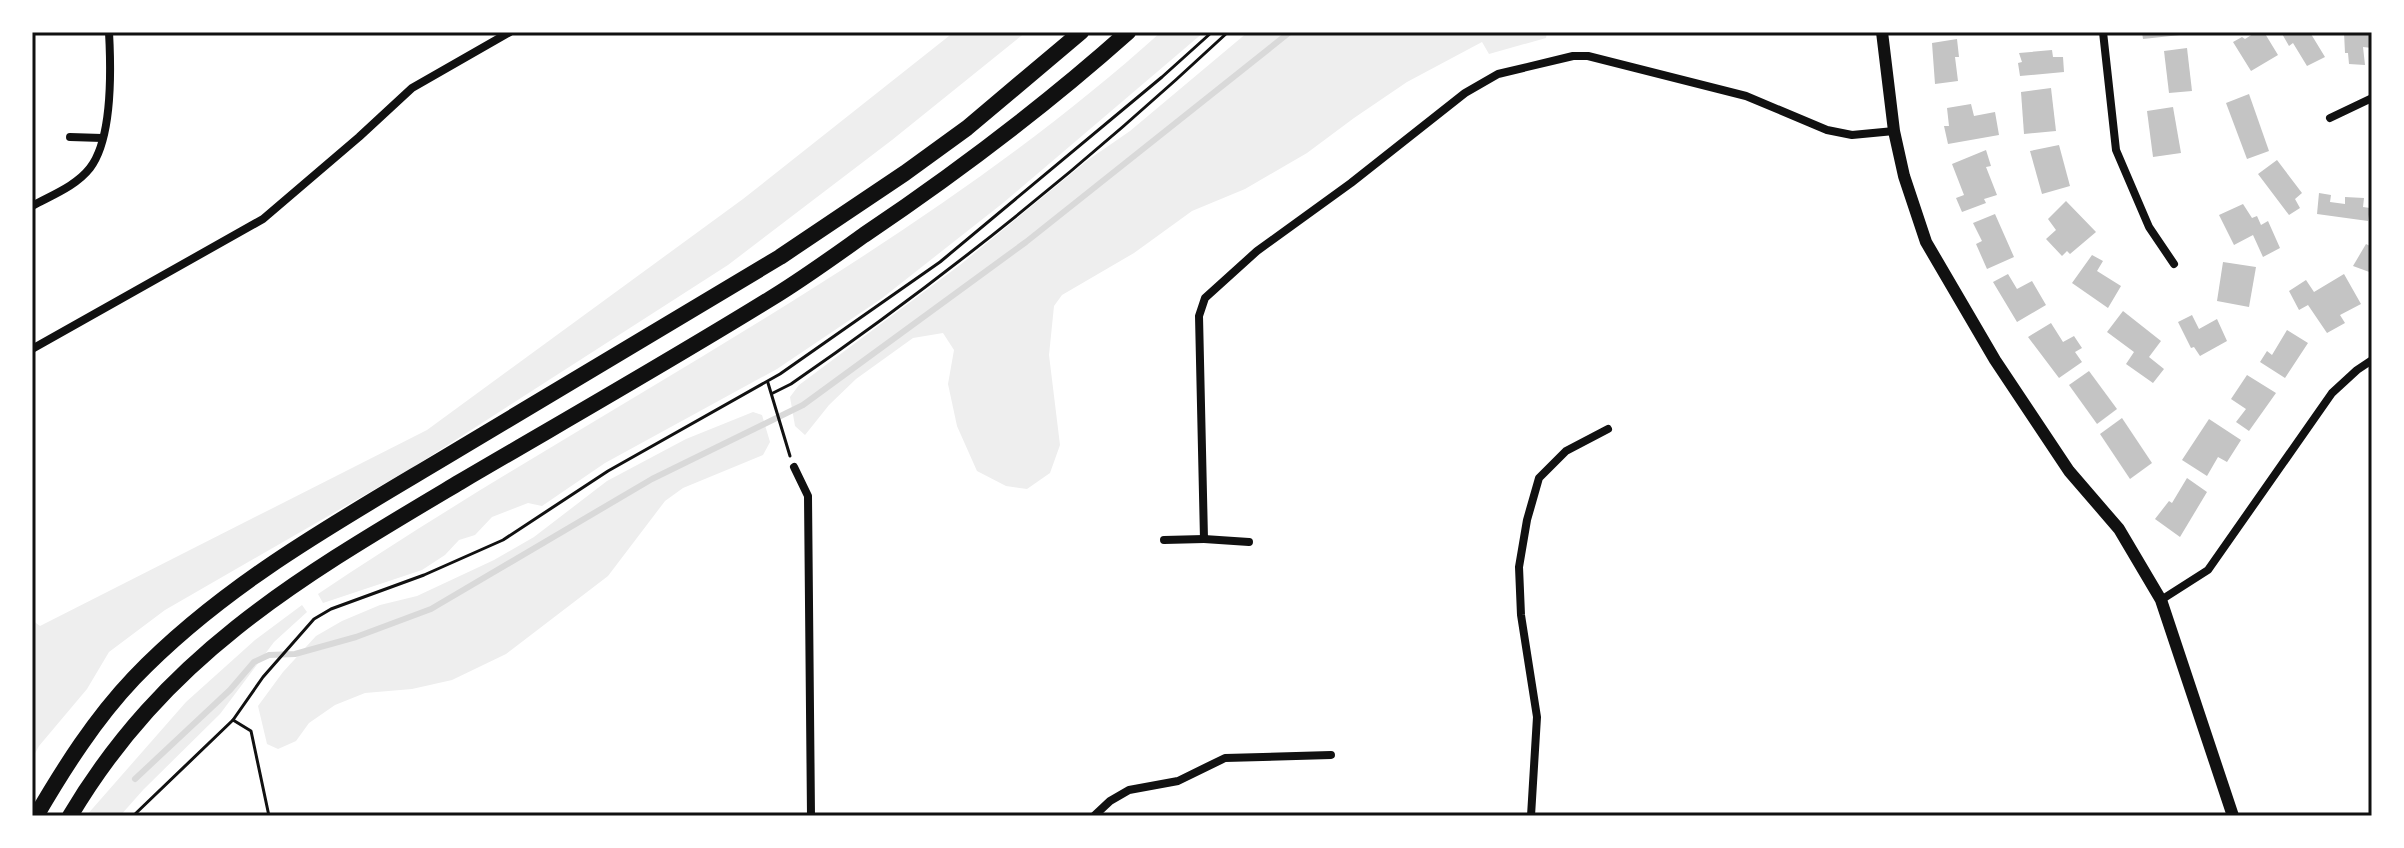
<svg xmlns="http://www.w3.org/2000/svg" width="2404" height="848" font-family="Manrope,sans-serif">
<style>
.green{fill:#eee}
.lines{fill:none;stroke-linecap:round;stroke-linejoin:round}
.stream{stroke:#d9d9d9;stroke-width:6}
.building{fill:#c4c4c4}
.path{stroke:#111;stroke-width:3}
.minor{stroke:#111;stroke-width:8}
.secondary{stroke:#111;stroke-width:12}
.motorway{stroke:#111;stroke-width:16}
.neatline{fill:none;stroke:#111;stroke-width:3}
</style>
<rect width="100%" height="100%" fill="#fff"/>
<g class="green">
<polygon points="954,32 1026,32 892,140 728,265 415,466 165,610 109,652 87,689 39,746 32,759 32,620 40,626 427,430 743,199"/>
<path d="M1161 32H1204L1003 203 881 299 777 369 605 463 542 506 528 503 492 517 475 535 459 540 445 555 422 570 323 603 318 594C597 406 909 259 1161 32Z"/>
<polygon points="1248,32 1547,32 1546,38 1489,54 1482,42 1407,82 1354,118 1307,153 1245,189 1192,211 1134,253 1062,295 1054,306 1049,355 1060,445 1050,473 1027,489 1006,486 977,471 957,426 948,384 954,350 943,333 913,338 856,379 829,405 805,435 795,426 790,397 799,385 960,265 1088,160 1130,131"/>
<polygon points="753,412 762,415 770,442 763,455 683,488 665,501 608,576 506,654 452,680 412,689 365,693 335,705 309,723 296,741 278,749 267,744 258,706 283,672 316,636 342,621 380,605 417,596 494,560 534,537 607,481 686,439"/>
<polygon points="302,605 307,612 274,642 220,714 143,790 120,816 86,816 186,702 255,640"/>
</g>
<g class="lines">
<polyline class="stream" points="135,779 230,690 254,662 269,655 295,654 356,637 431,609 652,479 803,405 1026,242 1290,32"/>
</g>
<g class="building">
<polygon points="2142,32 2180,32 2180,35 2143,39"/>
<polygon points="2251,32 2264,32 2278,55 2251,71 2233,42 2242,37 2245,39 2253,34"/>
<polygon points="2281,32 2315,32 2311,34 2325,57 2307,66 2293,43 2289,46"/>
<polygon points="2344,32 2371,32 2372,48 2363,47 2365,65 2349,64 2348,53 2345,53"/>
<polygon points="1957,39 1959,57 1955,57 1958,81 1935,84 1932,43"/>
<polygon points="2187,48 2192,91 2169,93 2164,51"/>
<polygon points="2052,50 2053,57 2063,57 2064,72 2020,76 2018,63 2022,62 2019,53"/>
<polygon points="2051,88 2056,131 2024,134 2021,92"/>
<polygon points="2249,94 2269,151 2247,159 2226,103"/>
<polygon points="1971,104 1974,116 1995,112 1999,135 1948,144 1944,126 1949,126 1947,108"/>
<polygon points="2173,107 2181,153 2153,157 2147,111"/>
<polygon points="2059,145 2070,186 2042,194 2030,151"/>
<polygon points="1986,150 1991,166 1986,167 1997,195 1984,199 1986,203 1962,212 1956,198 1964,195 1952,164"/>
<polygon points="2277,160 2302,193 2295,199 2300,208 2289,215 2258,174"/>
<polygon points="2319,193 2331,195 2330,202 2345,204 2345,197 2364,198 2363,207 2370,208 2368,221 2317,214"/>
<polygon points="2066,201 2096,232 2070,254 2067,251 2062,256 2046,239 2056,230 2048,219"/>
<polygon points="2243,204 2252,218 2257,216 2261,225 2268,221 2280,248 2263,257 2253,235 2234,245 2219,215"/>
<polygon points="1995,214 2014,257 1987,269 1976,244 1982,241 1973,223"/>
<polygon points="2366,244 2372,247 2372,273 2353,266"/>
<polygon points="2092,255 2103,261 2097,271 2121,286 2108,308 2072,283"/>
<polygon points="2223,262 2256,267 2249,307 2217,301"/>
<polygon points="2008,274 2017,289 2032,281 2046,305 2017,322 1993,282"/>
<polygon points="2344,274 2361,304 2340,315 2345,323 2327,333 2308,305 2299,310 2289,291 2306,280 2314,292"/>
<polygon points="2123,311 2161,341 2149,357 2164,369 2153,383 2126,364 2134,352 2107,332"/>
<polygon points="2192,315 2199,329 2217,319 2227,341 2200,356 2194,347 2191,348 2178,322"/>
<polygon points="2051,323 2063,342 2074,336 2082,348 2075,352 2082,362 2059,378 2028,337"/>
<polygon points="2287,330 2308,343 2285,378 2260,362 2267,351 2272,355"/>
<polygon points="2089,371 2117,409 2097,424 2069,385"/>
<polygon points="2247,375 2276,393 2249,431 2236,422 2246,409 2231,399"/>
<polygon points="2122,418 2152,463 2130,479 2100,434"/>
<polygon points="2209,419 2241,440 2227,462 2218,457 2207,476 2182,460"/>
<polygon points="2187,478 2207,492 2180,537 2155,519 2169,501 2172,503"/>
</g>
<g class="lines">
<g class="path">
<polyline points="768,383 790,456"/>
<path d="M773 393 791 384C945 278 1091 160 1228 32"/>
<polyline points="233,720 251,731 269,816"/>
<polyline points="133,816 233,720 263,677 314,619 331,609 424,575 503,540 608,471 780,374 940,262 1162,77 1212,32"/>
</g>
<g class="minor">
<polyline points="2103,32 2116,150 2149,227 2174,264"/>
<polyline points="2330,118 2372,98"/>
<polyline points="70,137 102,138"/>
<path d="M32 206C52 195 76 186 90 168 113 138 111 68 109 32"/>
<polyline points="32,349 263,219 359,137 412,88 510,32"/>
<polyline points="794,467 808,496 811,816"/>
<polyline points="1164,540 1204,539"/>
<polyline points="1249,542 1204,539 1199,316 1205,298 1257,251 1351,183 1465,93 1498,74 1573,56 1588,56 1746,96 1827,130 1852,135 1894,131"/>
<polyline points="2161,600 2208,570 2332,393 2357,370 2372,360"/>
<polyline points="1094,816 1110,801 1129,790 1178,781 1225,758 1331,755"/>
<polyline points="1531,816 1537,717 1521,615 1519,567 1527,520 1539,478 1566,451 1608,429"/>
</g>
<polyline class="secondary" points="1882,32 1894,131 1904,176 1926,242 1995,360 2069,471 2119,529 2161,600 2233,816"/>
<g class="motorway">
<path d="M36 816C64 768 95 719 134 678 228 580 348 516 464 446 569 383 674 320 780 257L905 173 967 128 1081 32"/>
<path d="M70 816C167 653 302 576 460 482 564 421 668 362 770 299 803 279 833 257 864 235 956 173 1045 106 1128 32"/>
</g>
</g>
<rect width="2404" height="848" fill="none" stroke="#ffffff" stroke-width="68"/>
<rect x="34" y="34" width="2336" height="780" class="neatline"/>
</svg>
